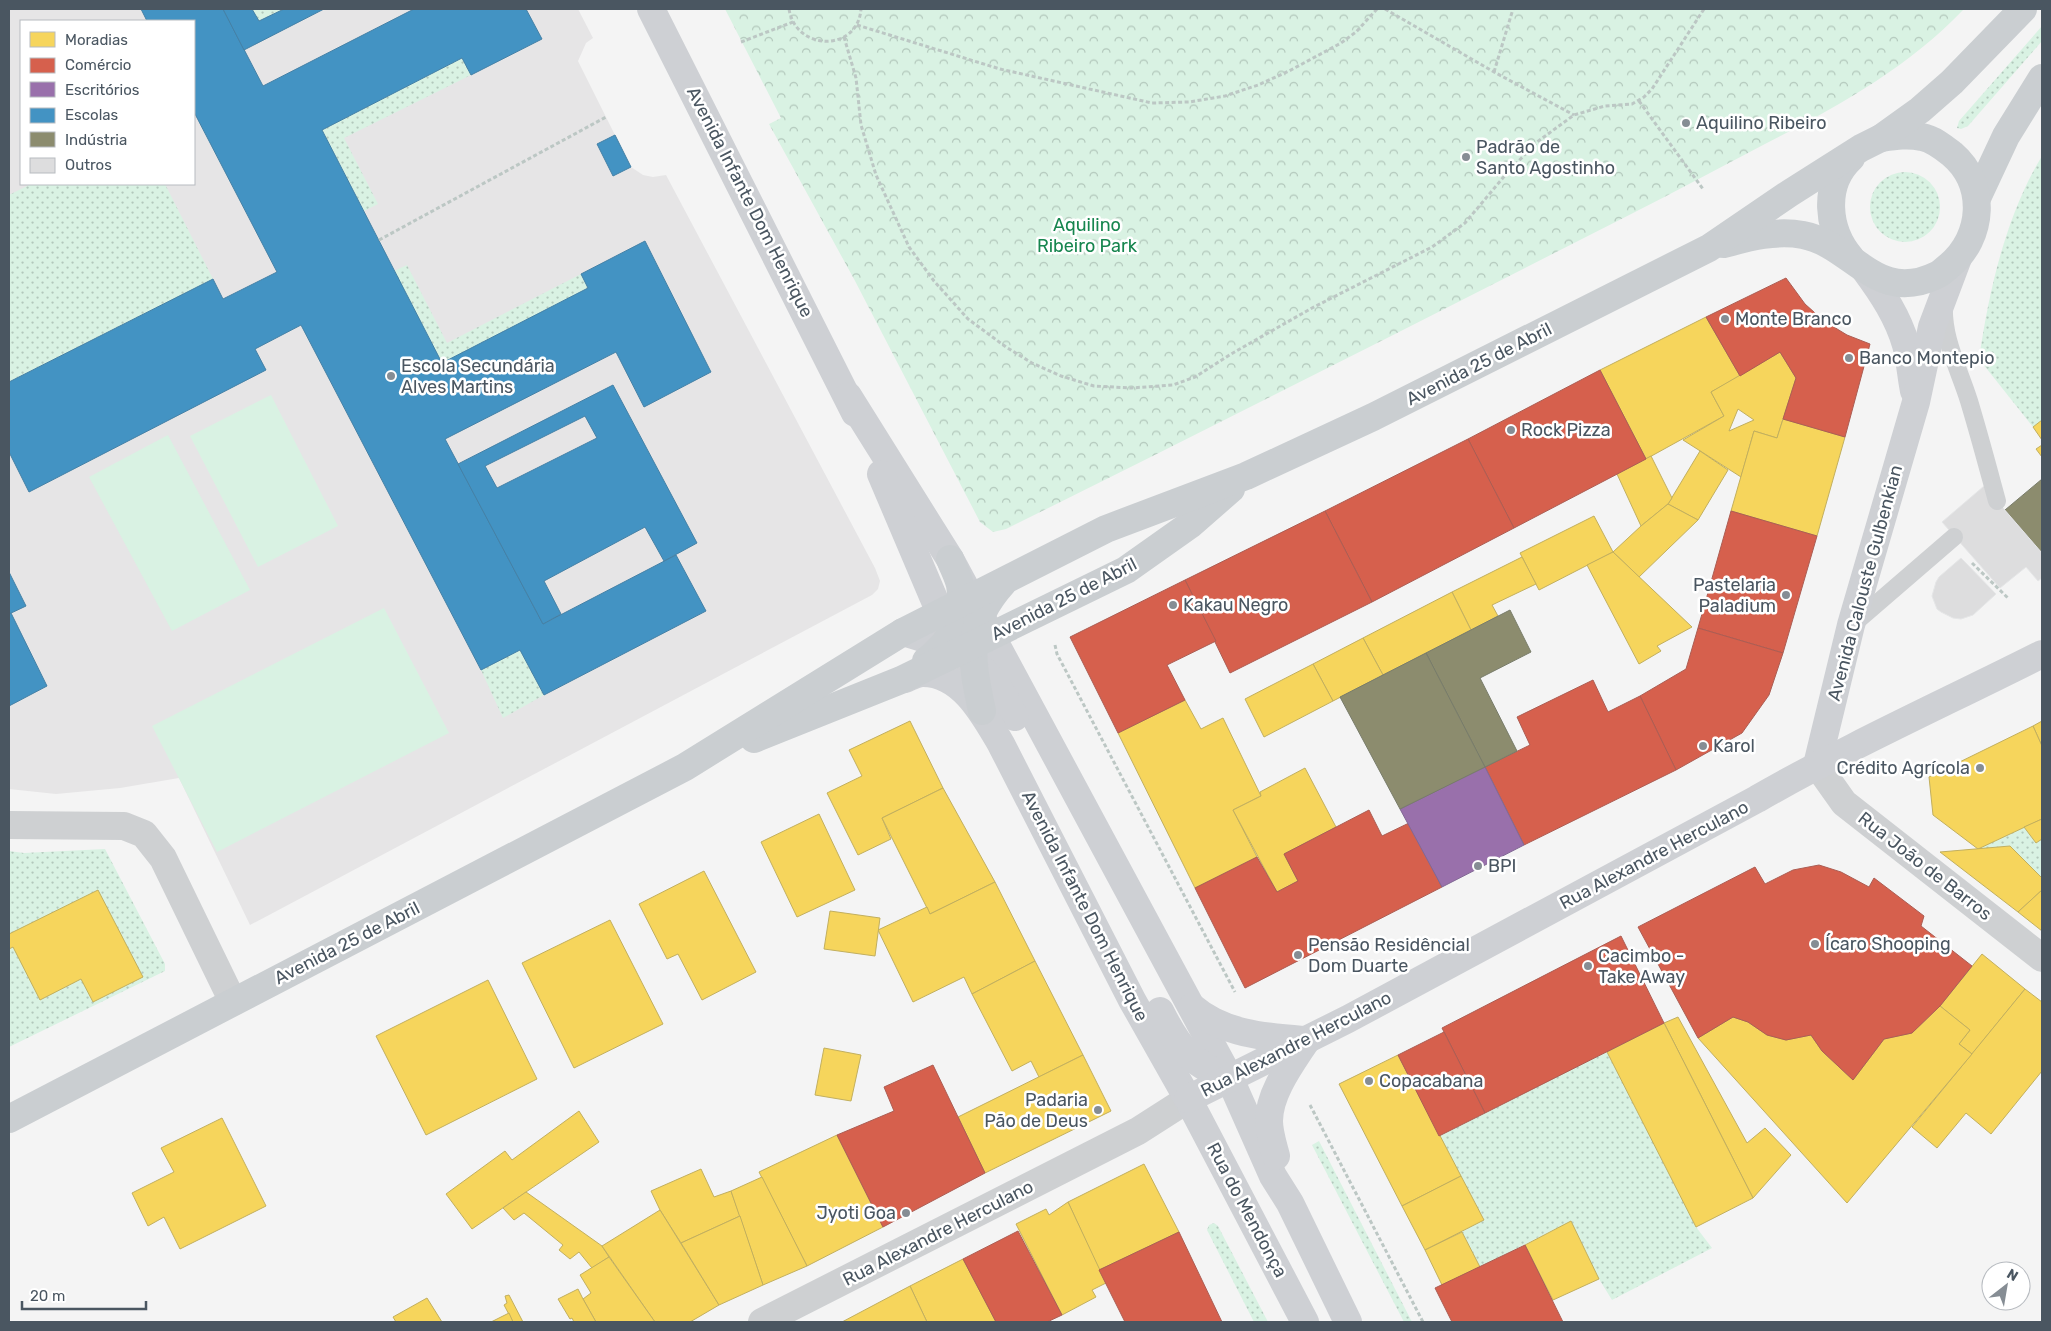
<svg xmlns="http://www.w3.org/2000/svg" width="2051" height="1331" font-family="Rubik,sans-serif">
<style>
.education{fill:#e6e5e6;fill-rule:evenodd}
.grass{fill:url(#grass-dots)}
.park{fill:url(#park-crowns)}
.pitch{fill:#d9f2e3}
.homes{fill:#f6d55c;stroke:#c2af5e;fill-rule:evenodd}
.shops{fill:#d6604d;stroke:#ac5d53}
.offices{fill:#9970ab;stroke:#816895}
.schools{fill:#4393c3;stroke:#4581a6;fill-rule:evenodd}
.industry{fill:#8c8c6e;stroke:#787c6a}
.building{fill:#ddddde;stroke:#e5e6e7}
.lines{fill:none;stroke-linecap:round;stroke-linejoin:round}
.path{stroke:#bcc7c4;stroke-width:3;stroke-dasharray:4 2.5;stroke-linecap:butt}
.service{stroke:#ced0d2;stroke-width:18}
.minor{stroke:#ced0d2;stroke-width:28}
.tertiary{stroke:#ced0d2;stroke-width:28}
.secondary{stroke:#ced0d4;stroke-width:28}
.primary{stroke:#caced1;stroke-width:28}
.poi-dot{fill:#868d94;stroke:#fff;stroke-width:2}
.labels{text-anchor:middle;stroke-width:5;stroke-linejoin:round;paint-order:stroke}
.poi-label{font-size:18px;fill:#4a5661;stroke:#fff;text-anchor:start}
.street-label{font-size:18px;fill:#4a5661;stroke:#fff}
.park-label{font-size:18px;fill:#17864f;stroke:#fff}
</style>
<defs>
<pattern id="grass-dots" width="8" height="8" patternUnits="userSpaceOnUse" patternTransform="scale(1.25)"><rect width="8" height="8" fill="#d9f2e3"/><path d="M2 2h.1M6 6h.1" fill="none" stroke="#b2c7bb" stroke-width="1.8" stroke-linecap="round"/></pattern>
<pattern id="park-crowns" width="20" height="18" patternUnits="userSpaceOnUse" patternTransform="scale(1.25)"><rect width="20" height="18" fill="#d9f2e3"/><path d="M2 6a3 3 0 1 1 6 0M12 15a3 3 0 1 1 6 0" fill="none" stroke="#b2c7bb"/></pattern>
</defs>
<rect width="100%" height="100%" fill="#f4f4f4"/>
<path class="education" d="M9 9H578L593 38 586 43 578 61 631 167 643 175 653 177 666 175 875 568 880 581 878 589 872 595 250 925 179 778 120 788 56 794 9 789ZM21 21H194V184H21Z"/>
<g class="grass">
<polygon points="252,9 284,9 259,21"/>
<polygon points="2042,26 2042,41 1968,126 1961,129 1957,128 1959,121"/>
<polygon points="462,58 471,75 344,138 378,204 364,211 322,130"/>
<path d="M2042 156V420L2033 427 1979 359C1989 290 2006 215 2042 156Z"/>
<circle cx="1905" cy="207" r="35"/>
<polygon points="31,184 165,184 213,279 9,382 9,195"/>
<polygon points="407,265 447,343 581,274 588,288 442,363 394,271"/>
<polygon points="520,650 544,695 503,718 481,670"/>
<polygon points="2024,827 2036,843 2042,839 2042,878 2010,846 1978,849"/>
<polygon points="105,849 165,964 165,971 9,1047 9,851 24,853"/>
<polygon points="1607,1052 1696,1227 1712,1248 1612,1300 1599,1279 1571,1221 1480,1267 1462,1232 1484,1219 1439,1136"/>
<polygon points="1319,1141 1412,1322 1404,1322 1312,1145"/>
<polygon points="1214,1223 1218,1226 1268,1322 1254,1322 1207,1230 1209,1225"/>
</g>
<path class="park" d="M725 9H1964C1902 74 1825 113 1746 154 1691 183 1636 212 1580 240 1389 337 1198 434 1006 529L993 532 980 522 854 279 769 124 781 118Z"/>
<g class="pitch">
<polygon points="271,395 338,526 258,567 190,436"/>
<polygon points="168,435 250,590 172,631 89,477"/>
<polygon points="384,608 449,733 217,852 152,726"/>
</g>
<g class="homes">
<polygon points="1706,317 1740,376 1711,392 1724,416 1646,459 1600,370"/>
<path d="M1780 352 1796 378 1777 438 1754 431 1741 477 1683 440 1724 416 1711 392ZM1738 409 1754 420 1729 431Z"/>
<polygon points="1783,419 1845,437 1817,536 1731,511 1754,431 1777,438"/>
<polygon points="2042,420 2042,440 2033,427"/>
<polygon points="2042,445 2042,457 2036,449"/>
<polygon points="1700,451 1728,470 1698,520 1668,504"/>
<polygon points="1651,456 1672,498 1668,504 1641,526 1617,474"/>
<polygon points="1668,504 1698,520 1639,577 1613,552 1641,526"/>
<polygon points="1594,516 1613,552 1539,590 1520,553"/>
<polygon points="1613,552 1692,627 1657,646 1661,651 1639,664 1587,565"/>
<polygon points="1522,557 1536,584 1492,605 1498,616 1471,630 1452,592"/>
<polygon points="1452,592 1471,630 1383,675 1363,638"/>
<polygon points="1363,638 1383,675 1333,701 1313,664"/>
<polygon points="1313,664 1333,701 1264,737 1245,699"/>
<polygon points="1185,700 1201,729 1223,718 1261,796 1233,810 1257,857 1195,888 1118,733"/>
<polygon points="910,721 943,788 882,818 891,839 858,855 827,793 862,776 849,750"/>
<polygon points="2042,721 2042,746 2033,726"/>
<polygon points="2033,726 2042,746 2042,819 1978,849 1933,815 1929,777"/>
<polygon points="1305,768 1336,827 1284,854 1298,881 1277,892 1233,810 1261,796 1260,792"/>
<polygon points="943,788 995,882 930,914 882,818"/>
<polygon points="819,814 855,890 797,917 761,842"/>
<polygon points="2042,819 2042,839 2036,843 2024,827"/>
<polygon points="2010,846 2042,878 2042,890 2018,912 1940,852"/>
<polygon points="704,871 756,972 702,1000 678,954 667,959 639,904"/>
<polygon points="995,882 1035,961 972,994 964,977 913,1002 878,930 927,907 930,914"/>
<polygon points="98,890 143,977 93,1002 81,979 40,1000 13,947 9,949 9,933 9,934"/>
<polygon points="2042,890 2042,931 2018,912"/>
<polygon points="830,911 880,918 875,956 824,949"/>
<polygon points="610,920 663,1024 574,1068 522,963"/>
<polygon points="1982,954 2025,989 1972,1054 1959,1044 1970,1030 1940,1006"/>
<polygon points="1035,961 1083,1055 1039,1077 1031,1061 1012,1071 972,994"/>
<polygon points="488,980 537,1079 426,1135 376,1036"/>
<polygon points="2025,989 2042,1002 2042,1071 1991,1134 1966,1113 1937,1148 1912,1127"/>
<polygon points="1940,1006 1970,1030 1959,1044 1972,1054 1847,1203 1698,1038 1733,1017 1748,1022 1767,1035 1786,1040 1811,1035 1822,1051 1853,1080 1884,1039 1912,1033"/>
<polygon points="1678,1017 1747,1143 1765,1128 1791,1155 1753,1198 1664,1023"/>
<polygon points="1664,1023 1753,1198 1696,1227 1607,1052"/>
<polygon points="824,1048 861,1055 851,1101 815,1095"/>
<polygon points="1083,1055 1111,1111 985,1173 958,1117"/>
<polygon points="1398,1055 1461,1176 1402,1206 1339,1084"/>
<polygon points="579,1111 599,1142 472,1229 446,1194 505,1151 512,1160"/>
<polygon points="222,1118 266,1206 180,1249 164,1217 148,1226 132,1193 174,1172 161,1148"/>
<polygon points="837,1135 883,1227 807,1266 759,1172"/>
<polygon points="1144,1164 1179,1232 1099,1270 1068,1202"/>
<polygon points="701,1169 714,1197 731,1191 740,1216 681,1243 660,1210 651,1191"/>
<polygon points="1461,1176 1484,1220 1425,1250 1402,1206"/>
<polygon points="762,1177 807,1266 763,1285 731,1191"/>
<polygon points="526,1192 602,1246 609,1257 592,1268 579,1252 570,1259 559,1250 563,1245 524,1213 514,1220 503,1208"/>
<polygon points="1068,1202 1106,1283 1092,1290 1096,1297 1062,1315 1016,1224 1046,1209 1049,1215"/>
<polygon points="660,1210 719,1305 690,1322 655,1322 602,1246"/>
<polygon points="740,1216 763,1285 719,1305 681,1243"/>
<polygon points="1571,1221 1599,1279 1553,1300 1525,1245"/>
<polygon points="1462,1232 1480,1267 1442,1285 1425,1250"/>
<polygon points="609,1257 655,1322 596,1322 583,1299 591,1293 580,1275"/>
<polygon points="963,1259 996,1322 927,1322 910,1286"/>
<polygon points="910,1286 927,1322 842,1322"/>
<polygon points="578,1289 583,1299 596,1322 574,1322 572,1318 570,1319 558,1299"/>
<polygon points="509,1295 523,1322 513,1322 504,1305 507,1303 505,1296"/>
<polygon points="427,1298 442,1322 396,1322 393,1317"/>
<polygon points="509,1313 513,1322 491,1322"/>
</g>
<g class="shops">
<polygon points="1786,278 1805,304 1824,321 1847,335 1870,344 1845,437 1783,419 1796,378 1780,352 1740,376 1706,317"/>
<polygon points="1600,370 1646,459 1514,528 1468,439"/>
<polygon points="1468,439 1514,528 1372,602 1325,511"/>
<polygon points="1325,511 1372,602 1230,673 1185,580"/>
<polygon points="1731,511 1817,536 1783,653 1698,628"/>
<polygon points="1185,580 1216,641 1167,665 1185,700 1118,733 1070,637"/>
<polygon points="1698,628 1783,653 1769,695 1742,733 1676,770 1640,696 1686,669"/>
<polygon points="1593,680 1608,712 1640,696 1676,770 1524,845 1485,767 1530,745 1517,717"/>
<polygon points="1369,810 1382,836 1409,823 1442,887 1245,988 1195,888 1257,857 1277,892 1298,881 1284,854"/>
<polygon points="1819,865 1841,872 1869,887 1874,878 1924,916 1921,926 1972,966 1940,1006 1912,1033 1884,1039 1853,1080 1822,1051 1811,1035 1786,1040 1767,1035 1748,1022 1733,1017 1698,1038 1638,927 1755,867 1765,884 1793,870"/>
<polygon points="1621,936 1664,1023 1485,1113 1442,1028"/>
<polygon points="1444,1032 1485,1113 1439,1136 1398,1055"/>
<polygon points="933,1065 985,1173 883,1227 837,1135 894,1111 884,1087"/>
<polygon points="1018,1231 1062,1315 1047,1322 996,1322 963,1259"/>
<polygon points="1179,1232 1222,1322 1125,1322 1099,1270"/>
<polygon points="1525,1245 1563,1322 1452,1322 1435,1288"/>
</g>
<polygon class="offices" points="1485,767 1524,845 1442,887 1400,809"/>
<g class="schools">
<polygon points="141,9 223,9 263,86 414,9 526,9 542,39 471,75 462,58 322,130 442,363 588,288 581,274 645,241 711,372 644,407 616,352 445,439 543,624 676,555 706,611 544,695 520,650 481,670 301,325 255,349 266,370 29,492 9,452 9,382 213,279 223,299 277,272 194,112 194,21 147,21"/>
<polygon points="223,9 252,9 259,21 284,9 324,9 244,50"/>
<polygon points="615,135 631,167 613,176 597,144"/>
<path d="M613 385 697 543 664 561 645 527 544 581 561 614 543 624 458 464ZM585 416 597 438 497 488 485 466Z"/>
<polygon points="9,572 26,606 9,614"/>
<polygon points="11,613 47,686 9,706 9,614"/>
</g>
<g class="industry">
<polygon points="2042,479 2042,553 2005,510"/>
<polygon points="1510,610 1531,652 1480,678 1517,751 1485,767 1426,653"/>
<polygon points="1426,653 1485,767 1400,809 1340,697"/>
</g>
<g class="building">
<polygon points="1984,486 2042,553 2042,578 2038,581 2026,567 2000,588 1942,522"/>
<polygon points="1961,558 1996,594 1973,615 1961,619 1953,618 1941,612 1937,609 1932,596 1936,582 1939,577"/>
</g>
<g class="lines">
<g class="path">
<path d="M789 9C796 52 858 52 861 9"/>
<polyline points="1385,9 1494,72 1574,115"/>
<polyline points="857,25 1000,69 1152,103 1189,102 1225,96 1258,85 1289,71 1341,43 1356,32 1377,9"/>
<polyline points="844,37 856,78 861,125 876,175 909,247 934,281 968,319 1006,347 1032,363 1061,376 1094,386 1131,388 1173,385 1195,377 1231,354 1312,308 1432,247 1465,223 1507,173 1537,142 1574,115 1605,106 1632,104 1644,97 1652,89 1704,9"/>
<polyline points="741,42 793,22"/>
<polyline points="1494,72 1513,9"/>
<polyline points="1639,101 1703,189"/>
<polyline points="379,240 606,117"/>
<polyline points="1972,563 2009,599"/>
<polyline points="1055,645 1057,654 1235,992"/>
<polyline points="1310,1105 1423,1322"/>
</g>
<g class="service">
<path d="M1944 304C1942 338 1959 369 1969 401 1979 434 1988 468 1997 501"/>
<polyline points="1852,625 1954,537"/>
</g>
<g class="minor">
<polyline points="1817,765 1844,803 2042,958"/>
<polyline points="9,825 124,826 144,834 163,858 233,1002"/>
</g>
<polyline class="tertiary" points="762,1322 1138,1131 1188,1099"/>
<g class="secondary">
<polyline points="651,9 855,413"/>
<path d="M1865 270C1882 293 1898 317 1906 345 1910 359 1911 376 1914 391"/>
<polyline points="848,396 950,559 1230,1079 1273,1176 1290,1203 1348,1322"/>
<polyline points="881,474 949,634"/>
<path d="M903 632C939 642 979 658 1000 690 1005 699 1010 708 1015 717"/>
<path d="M905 679C910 677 917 673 923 673 962 673 984 715 1001 744L1132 1000 1188 1099 1305 1322"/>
<polyline points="1817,765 1851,625 1916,402 1932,327 1958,258"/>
<path d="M1192 1007C1223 1034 1265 1037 1304 1040"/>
<path d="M1160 1011C1178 1047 1191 1064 1230 1079"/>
<path d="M1188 1099 1348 1019 1757 799C1849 746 1947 702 2042 654"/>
<path d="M1276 1156C1273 1144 1269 1133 1269 1121 1269 1093 1291 1064 1306 1041"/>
</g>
<g class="primary">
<path d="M1851 158C1822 185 1827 230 1851 258"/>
<polyline points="1977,198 2006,136 2042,78"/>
<path d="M1724 244C1750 237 1776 230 1803 235 1854 245 1876 305 1937 275 1942 273 1945 269 1949 266 1984 237 1987 184 1952 154 1943 147 1933 139 1922 137 1908 134 1895 136 1881 138"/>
<path d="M926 661C950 644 966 615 960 585 958 576 953 567 950 559"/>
<path d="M982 711C971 659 964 626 1003 583"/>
<polyline points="754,739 901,680 1126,570 1191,524 1231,489"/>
<polyline points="9,1119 685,767 903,632 1106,529 1246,476 1373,417 1709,248 1790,193 1861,148 1881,138 1920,110 1952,82 2023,9"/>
</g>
</g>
<g class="poi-dot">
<circle cx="1686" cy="123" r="5"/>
<circle cx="1466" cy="157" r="5"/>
<circle cx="1725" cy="319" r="5"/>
<circle cx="1849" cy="358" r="5"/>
<circle cx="391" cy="376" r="5"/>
<circle cx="1511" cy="430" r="5"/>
<circle cx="1786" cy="595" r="5"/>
<circle cx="1173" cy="605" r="5"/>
<circle cx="1703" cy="746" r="5"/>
<circle cx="1980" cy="768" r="5"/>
<circle cx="1478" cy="866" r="5"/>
<circle cx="1815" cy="944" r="5"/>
<circle cx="1298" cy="955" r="5"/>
<circle cx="1588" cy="966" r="5"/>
<circle cx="1369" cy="1081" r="5"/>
<circle cx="1098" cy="1110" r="5"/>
<circle cx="906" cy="1213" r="5"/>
</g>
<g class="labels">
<g class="poi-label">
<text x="1696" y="129">Aquilino Ribeiro</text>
<text x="1476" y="153">Padrão de<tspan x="1476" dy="21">Santo Agostinho</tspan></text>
<text x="1735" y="325">Monte Branco</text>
<text x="1859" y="364">Banco Montepio</text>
<text x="401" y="372">Escola Secundária<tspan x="401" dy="21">Alves Martins</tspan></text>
<text x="1521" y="436">Rock Pizza</text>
<text x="1776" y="591" text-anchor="end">Pastelaria<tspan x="1776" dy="21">Paladium</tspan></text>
<text x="1183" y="611">Kakau Negro</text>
<text x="1713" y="752">Karol</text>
<text x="1970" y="774" text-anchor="end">Crédito Agrícola</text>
<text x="1488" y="872">BPI</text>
<text x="1825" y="950">Ícaro Shooping</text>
<text x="1308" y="951">Pensão Residêncial<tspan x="1308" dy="21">Dom Duarte</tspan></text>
<text x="1598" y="962">Cacimbo -<tspan x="1598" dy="21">Take Away</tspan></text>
<text x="1379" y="1087">Copacabana</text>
<text x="1088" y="1106" text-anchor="end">Padaria<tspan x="1088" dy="21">Pão de Deus</tspan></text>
<text x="896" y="1219" text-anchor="end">Jyoti Goa</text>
</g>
<g class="street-label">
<text transform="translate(750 202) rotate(63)" y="6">Avenida Infante Dom Henrique</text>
<text transform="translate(1479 364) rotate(-27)" y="6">Avenida 25 de Abril</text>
<text transform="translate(1865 583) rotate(-75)" y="6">Avenida Calouste Gulbenkian</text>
<text transform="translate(1064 599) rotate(-27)" y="6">Avenida 25 de Abril</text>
<text transform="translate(1654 855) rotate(-28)" y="6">Rua Alexandre Herculano</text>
<text transform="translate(1925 866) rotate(38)" y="6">Rua João de Barros</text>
<text transform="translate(1085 906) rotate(63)" y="6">Avenida Infante Dom Henrique</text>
<text transform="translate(347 943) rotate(-27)" y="6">Avenida 25 de Abril</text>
<text transform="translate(1296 1044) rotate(-27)" y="6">Rua Alexandre Herculano</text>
<text transform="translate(1247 1210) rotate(62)" y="6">Rua do Mendonça</text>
<text transform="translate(938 1233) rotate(-27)" y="6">Rua Alexandre Herculano</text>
</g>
<g class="park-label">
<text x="1087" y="231">Aquilino<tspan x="1087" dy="21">Ribeiro Park</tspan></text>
</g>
</g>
<rect width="2051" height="1331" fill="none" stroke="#4a5661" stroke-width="20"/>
<rect x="20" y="20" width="175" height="165" fill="#ffffff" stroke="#b7bbc0"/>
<rect x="30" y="32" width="25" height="15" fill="#f6d55c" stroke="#b7bbc0"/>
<text x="65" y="45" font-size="15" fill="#4a5661">Moradias</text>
<rect x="30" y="58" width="25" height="15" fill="#d6604d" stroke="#b7bbc0"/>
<text x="65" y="70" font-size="15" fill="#4a5661">Comércio</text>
<rect x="30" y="82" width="25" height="15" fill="#9970ab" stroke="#b7bbc0"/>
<text x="65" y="95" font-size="15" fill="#4a5661">Escritórios</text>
<rect x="30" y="108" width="25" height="15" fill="#4393c3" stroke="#b7bbc0"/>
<text x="65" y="120" font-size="15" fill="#4a5661">Escolas</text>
<rect x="30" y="132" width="25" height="15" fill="#8c8c6e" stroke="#b7bbc0"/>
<text x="65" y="145" font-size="15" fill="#4a5661">Indústria</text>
<rect x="30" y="158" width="25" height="15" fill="#ddddde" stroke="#b7bbc0"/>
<text x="65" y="170" font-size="15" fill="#4a5661">Outros</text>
<g transform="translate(2006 1286) rotate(31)"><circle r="24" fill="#ffffff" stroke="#b7bbc0"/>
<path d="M0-4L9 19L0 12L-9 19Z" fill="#868d94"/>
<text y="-8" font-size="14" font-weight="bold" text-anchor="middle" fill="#4a5661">N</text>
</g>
<path d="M22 1301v8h124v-8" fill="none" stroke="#4a5661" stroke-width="2.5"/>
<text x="30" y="1301" font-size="15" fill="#4a5661" stroke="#ffffff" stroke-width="4" paint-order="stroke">20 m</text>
</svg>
